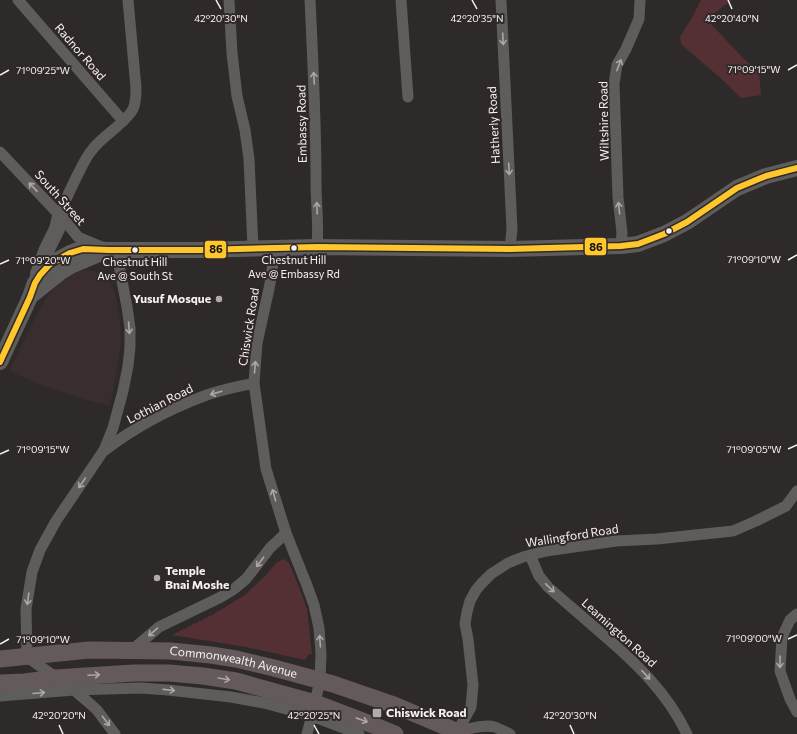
<svg xmlns="http://www.w3.org/2000/svg" width="797" height="734" font-family="Commissioner,sans-serif">
<style>
.built{fill:#3a2d2e}
.green{fill:#543035}
.lines{fill:none;stroke-linecap:round;stroke-linejoin:round}
.street{stroke:#5f5c5c;stroke-width:11}
.secondary{stroke:#5f5c5c;stroke-width:16}
.primary{stroke:#645a5c;stroke-width:17}
.bus-1-casing{stroke:#302829;stroke-width:9}
.bus-1{stroke:#ffc72c;stroke-width:6}
.oneway{stroke:#aba7a7}
.oneway2{stroke:#aea6a7}
.ticks{fill:none;stroke:#f7f2f2;stroke-width:1.5}
.bus-dot{fill:#f7f2f2;stroke:#302829;stroke-width:1.5}
.poi-dot{fill:#b1acac;stroke:#302829;stroke-width:1.5}
.labels{text-anchor:middle;stroke-width:4;stroke-linejoin:round;paint-order:stroke}
.bus-label{font-size:11px;fill:#f7f2f2;stroke:#302829}
.street-label{font-size:12px;fill:#f7f2f2;stroke:#302829}
.poi-label{font-size:12px;font-weight:bold;fill:#f7f2f2;stroke:#302829;text-anchor:start}
.ticks-label{font-size:10px;text-anchor:middle;fill:#f7f2f2;stroke:#302829;stroke-width:4;stroke-linejoin:round;paint-order:stroke}
.line-badge{stroke:#302829;stroke-width:1.5}
.pale-badge-label{font-size:11px;text-anchor:middle;font-weight:bold;fill:#111}
</style>
<rect width="100%" height="100%" fill="#2e2a2a"/>
<polygon class="built" points="86,270 95,271 105,276 111,284 115,293 120,319 121,342 117,370 110,406 90,401 41,385 9,371 37,314 50,292 72,274"/>
<g class="green">
<polygon points="701,0 732,0 716,12 708,21 743,58 759,72 761,95 741,98 724,81 681,44 680,37 694,14"/>
<polygon points="284,559 289,563 299,587 307,609 312,654 308,655 305,660 246,647 172,635 212,615 245,595 266,575 277,562"/>
</g>
<g class="lines">
<g class="street">
<polyline points="18,0 123,121"/>
<polyline points="229,0 232,53 237,96 245,130 249,159 253,248"/>
<path d="M310 0C313 61 316 122 316 183 316 204 319 226 317 247"/>
<polyline points="401,0 408,97"/>
<polyline points="501,0 512,229 510,249"/>
<polyline points="0,152 66,222 78,237 109,250 119,265 127,307 130,328 130,347 128,366 123,391 113,428 104,450 56,521 40,550 32,572 26,609 27,657 74,690 87,701 97,710 115,734"/>
<path d="M60 216C64 201 71 188 78 174 82 166 86 157 92 150 102 136 125 124 133 109 136 103 136 95 136 88L128 0"/>
<polyline points="621,246 622,233 618,197 614,84 617,65 626,49 639,19 640,0"/>
<polyline points="275,249 270,284 257,343 254,383 266,469 286,533 306,583 314,605 319,628 321,654 320,680 315,703 307,734"/>
<path d="M105 450C134 428 169 409 204 396 220 390 237 387 254 383"/>
<path d="M530 555 539 576 548 587C565 602 583 617 601 633 635 662 667 692 687 734"/>
<polyline points="797,614 790,620 782,637 780,671 790,699 797,712"/>
<polyline points="132,650 159,627 221,597 234,589 246,579 270,548 286,533"/>
<polyline points="0,696 74,690 141,688 168,690 231,697 264,703 312,716 359,734"/>
<path d="M457 731C470 729 483 724 495 727 500 729 505 732 510 734"/>
<polyline points="456,734 471,707 473,685 468,639 465,624 467,612 470,601 476,590 481,584 491,574 508,563 523,557 546,551 616,541 657,539 733,531 756,521 786,506 797,491"/>
</g>
<g class="secondary">
<polyline points="38,274 47,249 57,229 60,216"/>
<polyline points="32,295 61,272 71,266 104,252"/>
<polyline points="0,362 30,297 35,283 40,275 50,264 70,253 78,250 83,249 109,250 200,250 317,247 510,249 621,246 638,244 664,234 687,222 737,188 766,176 797,168"/>
</g>
<g class="primary">
<path id="s1" d="M0 659 89 650 171 651 211 655 236 659 274 668 333 684 394 705 463 734"/>
<polyline points="0,683 25,682 55,678 134,673 169,673 203,676 236,681 315,703 373,725 395,734"/>
</g>
<defs>
<polyline id="bus-1" points="0,362 30,297 35,283 40,275 50,264 70,253 83,249 109,250 200,250 317,247 510,249 621,246 638,244 664,234 687,222 737,188 766,176 797,168"/>
</defs>
<use href="#bus-1" class="bus-1-casing"/>
<use href="#bus-1" class="bus-1"/>
</g>
<defs><path id="oneway-shaft" d="M-6 0H5M1.5-3L5.5 0L1.5 3" fill="none" stroke-width="1.6" stroke-linecap="round" stroke-linejoin="round"/></defs>
<g class="oneway">
<use href="#oneway-shaft" transform="translate(503 39) rotate(87)"/>
<use href="#oneway-shaft" transform="translate(619 65) rotate(-69)"/>
<use href="#oneway-shaft" transform="translate(314 78) rotate(-93)"/>
<use href="#oneway-shaft" transform="translate(509 169) rotate(87)"/>
<use href="#oneway-shaft" transform="translate(33 187) rotate(-133)"/>
<use href="#oneway-shaft" transform="translate(317 208) rotate(-92)"/>
<use href="#oneway-shaft" transform="translate(619 208) rotate(-96)"/>
<use href="#oneway-shaft" transform="translate(129 328) rotate(86)"/>
<use href="#oneway-shaft" transform="translate(255 367) rotate(-85)"/>
<use href="#oneway-shaft" transform="translate(216 393) rotate(164)"/>
<use href="#oneway-shaft" transform="translate(82 483) rotate(124)"/>
<use href="#oneway-shaft" transform="translate(274 495) rotate(-106)"/>
<use href="#oneway-shaft" transform="translate(260 562) rotate(127)"/>
<use href="#oneway-shaft" transform="translate(550 588) rotate(44)"/>
<use href="#oneway-shaft" transform="translate(28 599) rotate(98)"/>
<use href="#oneway-shaft" transform="translate(153 632) rotate(139)"/>
<use href="#oneway-shaft" transform="translate(320 641) rotate(-94)"/>
<use href="#oneway-shaft" transform="translate(780 662) rotate(91)"/>
<use href="#oneway-shaft" transform="translate(646 675) rotate(47)"/>
<use href="#oneway-shaft" transform="translate(169 690) rotate(6)"/>
<use href="#oneway-shaft" transform="translate(39 693) rotate(-5)"/>
<use href="#oneway-shaft" transform="translate(106 721) rotate(53)"/>
</g>
<g class="oneway2">
<use href="#oneway-shaft" transform="translate(94 675) rotate(-3)"/>
<use href="#oneway-shaft" transform="translate(224 679) rotate(9)"/>
<use href="#oneway-shaft" transform="translate(362 720) rotate(20)"/>
</g>
<path class="ticks" d="M216 0 221 9M472 0 477 9M728 0 732 9M788 70 797 65M0 75 9 70M788 260 797 255M0 264 9 260M788 449 797 445M0 454 9 450M788 639 797 635M0 644 9 639M59 725 63 734M314 725 319 734M570 725 574 734"/>
<g class="bus-dot">
<circle cx="669" cy="231" r="3.5"/>
<circle cx="294" cy="248" r="3.5"/>
<circle cx="135" cy="250" r="3.5"/>
</g>
<g class="poi-dot">
<circle cx="219" cy="299" r="4"/>
<circle cx="157" cy="578" r="4"/>
<rect x="372" y="708" width="10" height="10" rx="2"/>
</g>
<g class="labels">
<g class="bus-label">
<text x="294" y="264">Chestnut Hill<tspan x="294" dy="14">Ave @ Embassy Rd</tspan></text>
<text x="135" y="266">Chestnut Hill<tspan x="135" dy="14">Ave @ South St</tspan></text>
</g>
<g class="street-label">
<text transform="translate(80 52) rotate(49)" y="4">Radnor Road</text>
<text transform="translate(604 121) rotate(-91)" y="4">Wiltshire Road</text>
<text transform="translate(302 124) rotate(-91)" y="4">Embassy Road</text>
<text transform="translate(494 125) rotate(-93)" y="4">Hatherly Road</text>
<text transform="translate(60 198) rotate(48)" y="4">South Street</text>
<text transform="translate(249 327) rotate(-81)" y="4">Chiswick Road</text>
<text transform="translate(160 404) rotate(-27)" y="4">Lothian Road</text>
<text transform="translate(572 536) rotate(-9)" y="4">Wallingford Road</text>
<text transform="translate(619 633) rotate(42)" y="4">Leamington Road</text>
<text dy="4" stroke="none"><textPath href="#s1" startOffset="235">Commonwealth Avenue</textPath></text>
</g>
<g class="poi-label">
<text x="211" y="303" text-anchor="end">Yusuf Mosque</text>
<text x="165" y="575">Temple<tspan x="165" dy="14">Bnai Moshe</tspan></text>
<text x="386" y="717">Chiswick Road</text>
</g>
</g>
<g class="ticks-label">
<text x="221" y="22">42°20'30"N</text>
<text x="477" y="22">42°20'35"N</text>
<text x="732" y="22">42°20'40"N</text>
<text x="754" y="73">71°09'15"W</text>
<text x="43" y="74">71°09'25"W</text>
<text x="754" y="263">71°09'10"W</text>
<text x="43" y="264">71°09'20"W</text>
<text x="754" y="453">71°09'05"W</text>
<text x="43" y="453">71°09'15"W</text>
<text x="754" y="642">71°09'00"W</text>
<text x="43" y="643">71°09'10"W</text>
<text x="59" y="719">42°20'20"N</text>
<text x="314" y="719">42°20'25"N</text>
<text x="570" y="719">42°20'30"N</text>
</g>
<g class="line-badge">
<rect x="584" y="237" width="23" height="19" rx="4" fill="#ffc72c"/>
<rect x="204" y="240" width="23" height="19" rx="4" fill="#ffc72c"/>
</g>
<g class="pale-badge-label">
<text x="596" y="251">86</text>
<text x="216" y="253">86</text>
</g>
</svg>
